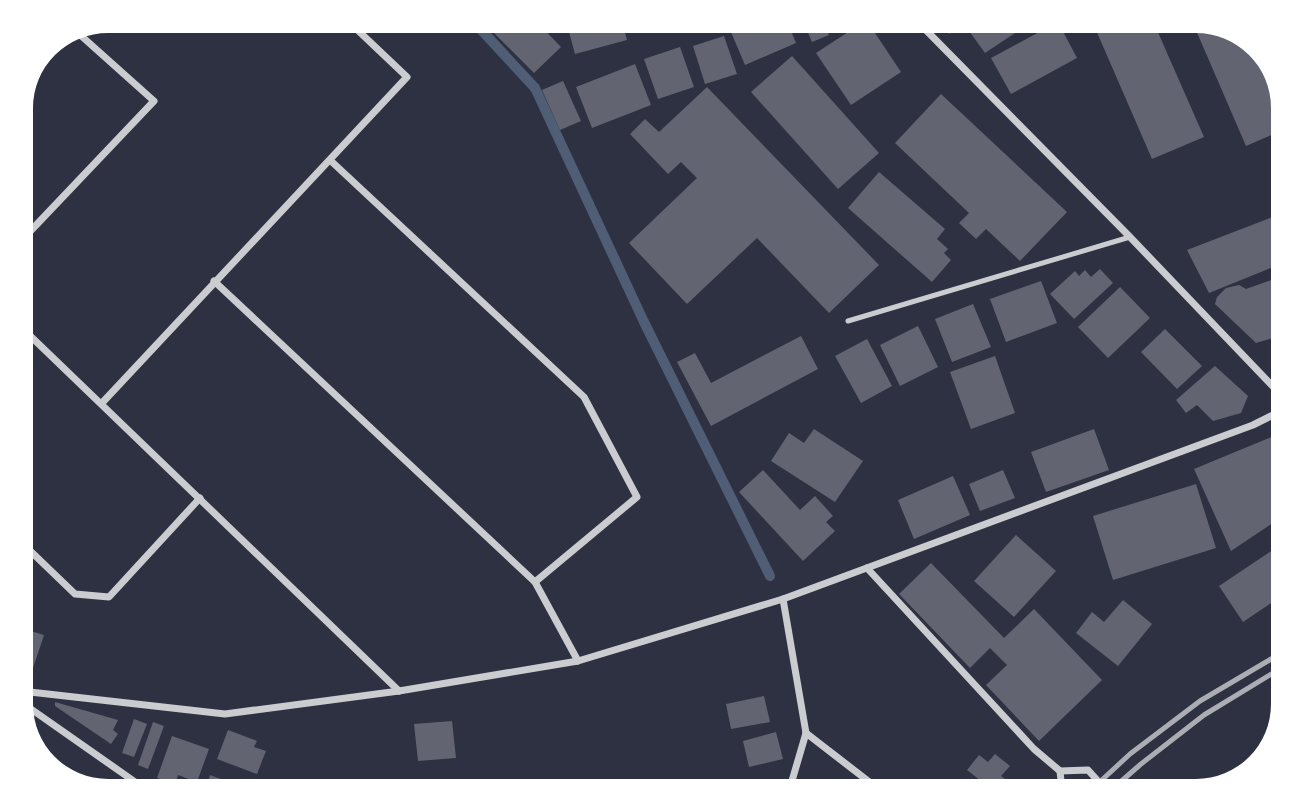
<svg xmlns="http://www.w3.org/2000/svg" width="1304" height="812" font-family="Ubuntu,sans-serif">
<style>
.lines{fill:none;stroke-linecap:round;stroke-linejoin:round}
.stream{stroke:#4f5d75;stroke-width:10}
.building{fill:#626471}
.service{stroke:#caccd0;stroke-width:5}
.minor{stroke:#caccd0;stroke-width:7}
.rail{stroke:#abadb3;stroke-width:5}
</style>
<rect width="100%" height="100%" fill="#2d3142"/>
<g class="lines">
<polyline class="stream" points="473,21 535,88 644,322 770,576"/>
</g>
<g class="building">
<polygon points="496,21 536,21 561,47 534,73 489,28"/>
<polygon points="566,21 622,21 627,40 575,54"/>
<polygon points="642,21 675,21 646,32"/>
<polygon points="757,21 787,21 796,43 745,65 731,32"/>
<polygon points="803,21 842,21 826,27 829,35 812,42"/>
<polygon points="865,21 867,21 901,72 851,105 816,53"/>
<polygon points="940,21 1033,21 985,53 964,24 949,34"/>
<polygon points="1092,21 1153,21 1204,137 1152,159"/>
<polygon points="1192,21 1244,35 1271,64 1283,103 1283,130 1246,146"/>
<polygon points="1058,22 1077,58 1011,94 991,58"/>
<polygon points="724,36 737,74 705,84 693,46"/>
<polygon points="680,47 694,87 658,99 644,59"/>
<polygon points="792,56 879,153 838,189 751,92"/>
<polygon points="635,64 651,105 592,128 576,87"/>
<polygon points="563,81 581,121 560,130 542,90"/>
<polygon points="707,87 879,265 829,313 757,238 687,304 629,243 697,178 681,162 668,174 630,134 645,119 659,132"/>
<polygon points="941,94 1067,212 1020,261 986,229 976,239 959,223 969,213 895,143"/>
<polygon points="879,172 945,229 937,239 948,249 944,253 951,260 932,282 848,208"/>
<polygon points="1283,213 1283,263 1209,293 1187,250"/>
<polygon points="1100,269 1113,283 1074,319 1050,294 1075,271 1079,276 1085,270 1091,277"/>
<polygon points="1283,276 1283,335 1256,343 1215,304 1217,297 1226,288 1239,285 1246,289"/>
<polygon points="1041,281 1057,323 1006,342 990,299"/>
<polygon points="1120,287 1150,318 1108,358 1078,327"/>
<polygon points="973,304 991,347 952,362 935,319"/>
<polygon points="918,326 938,367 900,386 880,345"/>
<polygon points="1165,329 1202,366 1177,389 1141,352"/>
<polygon points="801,336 818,369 711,426 677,362 695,353 711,383"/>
<polygon points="867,339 892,386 861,403 835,356"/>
<polygon points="995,356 1015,413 971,429 950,372"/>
<polygon points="1215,366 1248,396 1241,413 1213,421 1197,405 1186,413 1176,400"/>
<polygon points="814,429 863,461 835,502 771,461 789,433 804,443"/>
<polygon points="1094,429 1109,470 1046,492 1031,452"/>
<polygon points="1276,435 1283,447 1283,516 1231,551 1194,469"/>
<polygon points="763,470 800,510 815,496 833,516 826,522 835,531 803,561 739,492"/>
<polygon points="1003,470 1015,498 980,511 969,484"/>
<polygon points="953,476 970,515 914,539 898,500"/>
<polygon points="1196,484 1216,548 1113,580 1093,516"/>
<polygon points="1016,535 1056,571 1014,617 974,581"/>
<polygon points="1283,543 1283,595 1243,622 1219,586"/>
<polygon points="931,563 1004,638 1034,609 1102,680 1039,741 986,685 1007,665 990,648 970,668 899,594"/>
<polygon points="1123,600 1152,624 1118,666 1076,633 1092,612 1104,622"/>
<polygon points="21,628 44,635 33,668 25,665 22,674"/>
<polygon points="764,696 770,722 731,729 726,704"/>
<polygon points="55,702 118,720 113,730 118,734 111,744 55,706"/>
<polygon points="134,719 147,724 134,757 122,753"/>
<polygon points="452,721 456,758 418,761 414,724"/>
<polygon points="153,722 164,726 148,769 138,765"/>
<polygon points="228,730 257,741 254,747 266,751 257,774 217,759"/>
<polygon points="776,732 783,759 749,767 743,741"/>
<polygon points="172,736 209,749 197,782 178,775 175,785 157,778"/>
<polygon points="995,754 1010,766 1001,776 1009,782 1002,791 994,791 967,770 979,755 988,762"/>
<polygon points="210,775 237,785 235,791 205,791"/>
<polygon points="703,784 704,791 674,791 674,790"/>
</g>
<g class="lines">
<polyline class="service" points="848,321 1130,237"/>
<g class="minor">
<polyline points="917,21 1130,237 1283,397"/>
<polyline points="331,161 584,397 637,497 535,582"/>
<polyline points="21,241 154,101 78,33"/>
<polyline points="214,281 535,582 578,661"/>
<polyline points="21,327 399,691"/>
<polyline points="102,403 407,77 348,21"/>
<polyline points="21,542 75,594 109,597 200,498"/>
<polyline points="867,568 1034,749 1060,771 1088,770 1107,791"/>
<polyline points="783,599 806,733 789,791"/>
<polyline points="21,691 225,714 399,691 578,661 783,599 1253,425 1283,410"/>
<polyline points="21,702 148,791"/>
<polyline points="806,733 881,791"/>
<polyline points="1060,771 1062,791"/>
</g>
<g class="rail">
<polyline points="1090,791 1130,754 1200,701 1283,652"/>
<polyline points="1110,791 1141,764 1204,715 1283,667"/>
</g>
</g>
<path d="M0 0H1304V812H0ZM108 33H1196A75 75 0 0 1 1271 108V704A75 75 0 0 1 1196 779H108A75 75 0 0 1 33 704V108A75 75 0 0 1 108 33Z" fill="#fff" fill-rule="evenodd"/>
</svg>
